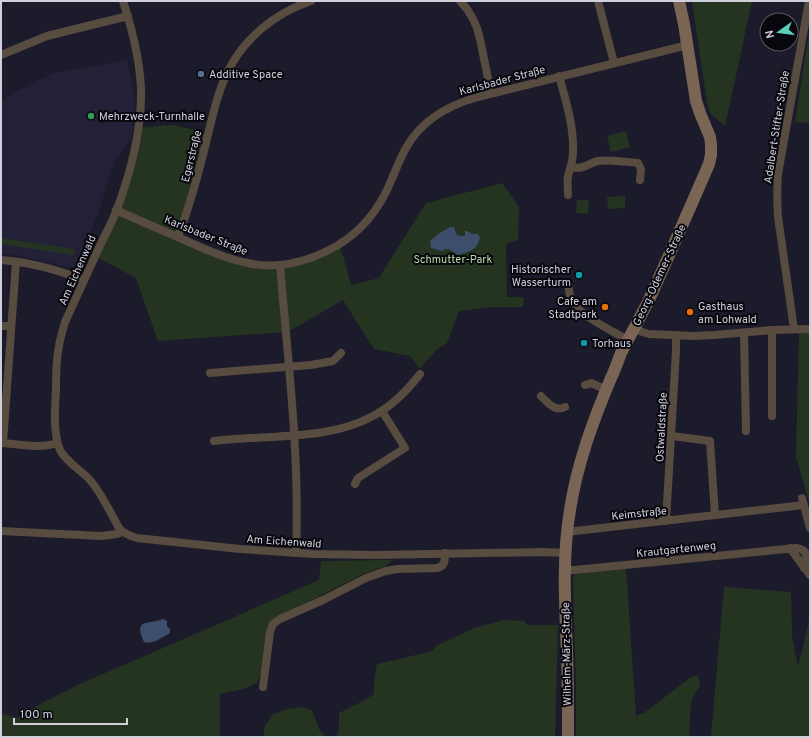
<svg xmlns="http://www.w3.org/2000/svg" width="811" height="738" font-family="Overpass,sans-serif">
<style>
.built{fill:#232138}
.green{fill:#243420}
.water{fill:#3c4e6c}
.lines{fill:none;stroke-linecap:round;stroke-linejoin:round}
.street{stroke:#584b40;stroke-width:8}
.secondary{stroke:#7a6554;stroke-width:12}
.service-dot{fill:#5c6f8a;stroke:#07070d;stroke-width:1.5}
.leisure-dot{fill:#2e9e5b;stroke:#07070d;stroke-width:1.5}
.culture-dot{fill:#0f9aa8;stroke:#07070d;stroke-width:1.5}
.food-dot{fill:#e8710a;stroke:#07070d;stroke-width:1.5}
.labels{text-anchor:middle;stroke-width:4;stroke-linejoin:round;paint-order:stroke}
.poi-label{font-size:11px;fill:#d0d0db;stroke:#07070d;text-anchor:start}
.street-label{font-size:11px;fill:#d0d0db;stroke:#07070d}
.park-label{font-size:11px;fill:#b3dca6;stroke:#07070d}
</style>
<rect width="100%" height="100%" fill="#1c1b2b"/>
<polygon class="built" points="127,60 135,98 132,137 114,162 99,211 76,269 13,254 1,254 1,100 38,80 54,73"/>
<g class="green">
<polygon points="692,1 752,1 725,126 711,114 707,103"/>
<polygon points="810,26 810,123 795,122"/>
<polygon points="171,125 182,127 208,134 178,237 217,254 280,265 340,245 351,285 379,278 426,203 502,183 519,207 518,240 506,244 507,297 524,297 523,307 493,307 459,311 447,343 436,350 420,369 410,356 374,349 343,300 293,329 286,332 158,341 136,278 95,256 116,210 139,128"/>
<polygon points="626,131 630,147 611,152 607,136"/>
<polygon points="625,196 625,208 608,209 607,197"/>
<polygon points="577,200 589,200 588,214 576,213"/>
<polygon points="1,238 74,249 74,255 1,244"/>
<polygon points="810,330 810,506 796,457 799,332"/>
<path d="M393 560 384 567 365 573 277 618C273 629 263 677 256 683 246 690 231 691 220 694V737H1V713L17 718 44 702 80 684 319 580 321 561Z"/>
<polygon points="626,568 636,716 644,713 691,677 698,675 700,686 695,693 691,703 689,737 576,737 576,687 573,577 577,573"/>
<polygon points="724,587 791,592 792,636 798,667 808,626 809,613 810,612 810,737 711,737"/>
<polygon points="504,620 524,621 527,625 558,625 555,737 337,737 339,728 339,713 365,700 374,694 374,682 377,664 433,651 436,646 474,628"/>
<polygon points="302,707 312,710 319,729 325,737 264,737 264,728 272,715 287,709"/>
</g>
<g class="water">
<path d="M450 227H454L456 234 460 236H465V231H467L472 234H477L480 237C477 251 470 251 458 255L454 253 449 249H446L442 251 431 248 430 241 440 233Z"/>
<path d="M163 619 167 621V626L170 629V633C162 637 153 645 144 642 133 618 148 625 163 619Z"/>
</g>
<g class="lines">
<g class="street">
<path d="M123 1C133 32 142 66 141 99 140 137 130 174 117 209 112 223 104 236 98 250 87 274 76 298 65 322 63 330 60 338 59 346 56 360 56 375 56 389 55 406 53 435 60 450 67 463 81 470 90 480 102 494 110 512 119 528 124 534 130 536 137 538L240 549 313 554 376 555 544 552 565 553"/>
<polyline points="460,1 467,9 473,19 477,28 480,39 491,93"/>
<polyline points="598,1 614,63"/>
<polyline points="1,55 47,36 128,16"/>
<path d="M559 76C566 101 574 126 573 152 573 161 570 168 568 176 567 182 568 189 568 195"/>
<path d="M571 167C584 170 586 164 598 161 608 159 627 162 638 163L641 169 640 180"/>
<path d="M116 210C138 220 159 229 180 238 233 262 271 279 327 251 354 238 373 218 386 192 393 178 398 162 406 148 421 121 449 105 478 97L688 45"/>
<path d="M178 237C188 210 196 183 203 155 210 128 215 99 227 73 243 39 275 13 311 1"/>
<path d="M1 260C29 262 58 270 84 280"/>
<path d="M280 265C288 361 300 457 296 553"/>
<path d="M568 283C569 289 569 295 572 301 579 315 614 332 628 340"/>
<polyline points="1,326 11,326"/>
<polyline points="635,328 642,332 649,334 694,336 714,335 772,330 810,329"/>
<path d="M794 329 778 217C777 202 777 188 778 174L809 1"/>
<polyline points="772,330 772,416"/>
<polyline points="744,333 746,431"/>
<polyline points="210,373 311,365 333,361 341,353"/>
<polyline points="585,385 591,383 607,390"/>
<path d="M541 396C548 403 555 412 565 407"/>
<polyline points="672,436 710,441 715,515"/>
<path d="M214 441C233 439 252 438 272 437 306 435 342 433 373 416 392 406 407 391 420 374"/>
<path d="M1 443C19 444 40 449 57 443"/>
<polyline points="3,443 16,262"/>
<polyline points="355,484 358,478 405,448 382,411"/>
<polyline points="802,498 810,528"/>
<polyline points="666,521 676,351 676,335"/>
<polyline points="1,531 101,536 117,534 122,532"/>
<polyline points="566,532 804,505"/>
<polyline points="790,548 810,575"/>
<path d="M564 571 796 548C809 549 807 558 804 568"/>
<path d="M263 687 270 632 273 624 280 619 323 600 366 578 386 571 397 569 437 568C445 566 445 561 445 553"/>
</g>
<path class="secondary" d="M568 737C568 709 568 681 567 652 565 605 562 558 570 510 577 464 593 421 611 378 615 370 618 361 621 353 630 336 639 319 648 302 669 256 689 210 709 164L711 155V144L710 137 700 113 696 101 684 24 679 1"/>
</g>
<circle class="service-dot" cx="201" cy="74" r="4"/>
<circle class="leisure-dot" cx="91" cy="116" r="4"/>
<g class="culture-dot">
<circle cx="579" cy="275" r="4"/>
<circle cx="584" cy="343" r="4"/>
</g>
<g class="food-dot">
<circle cx="605" cy="307" r="4"/>
<circle cx="690" cy="312" r="4"/>
</g>
<g class="labels">
<g class="poi-label">
<text x="209" y="78">Additive Space</text>
<text x="99" y="120">Mehrzweck-Turnhalle</text>
<text x="571" y="273" text-anchor="end">Historischer<tspan x="571" dy="13">Wasserturm</tspan></text>
<text x="597" y="305" text-anchor="end">Cafe am<tspan x="597" dy="13">Stadtpark</tspan></text>
<text x="698" y="310">Gasthaus<tspan x="698" dy="13">am Lohwald</tspan></text>
<text x="592" y="347">Torhaus</text>
</g>
<g class="street-label">
<text transform="translate(502 80) rotate(-15)" y="4">Karlsbader Straße</text>
<text transform="translate(776 127) rotate(-81)" y="4">Adalbert-Stifter-Straße</text>
<text transform="translate(191 156) rotate(-76)" y="4">Egerstraße</text>
<text transform="translate(206 235) rotate(22)" y="4">Karlsbader Straße</text>
<text transform="translate(77 270) rotate(-66)" y="4">Am Eichenwald</text>
<text transform="translate(659 275) rotate(-65)" y="4">Georg-Odemer-Straße</text>
<text transform="translate(661 427) rotate(-87)" y="4">Ostwaldstraße</text>
<text transform="translate(639 513) rotate(-6)" y="4">Keimstraße</text>
<text transform="translate(284 541) rotate(4)" y="4">Am Eichenwald</text>
<text transform="translate(676 549) rotate(-6)" y="4">Krautgartenweg</text>
<text transform="translate(566 654) rotate(-91)" y="4">Wilhelm-März-Straße</text>
</g>
<g class="park-label">
<text x="453" y="263">Schmutter-Park</text>
</g>
</g>
<rect width="811" height="738" fill="none" stroke="#d0d0db" stroke-width="4"/>
<g transform="translate(779 32) rotate(256)"><circle r="19" fill="#07070d" stroke="#57575f"/>
<path d="M0-3L7 15L0 10L-7 15Z" fill="#5cceba"/>
<text y="-6" font-size="11" font-weight="bold" text-anchor="middle" fill="#d0d0db">N</text>
</g>
<path d="M14 718v6h113v-6" fill="none" stroke="#d0d0db" stroke-width="2"/>
<text x="20" y="718" font-size="12" fill="#d0d0db" stroke="#07070d" stroke-width="3" paint-order="stroke">100 m</text>
</svg>
